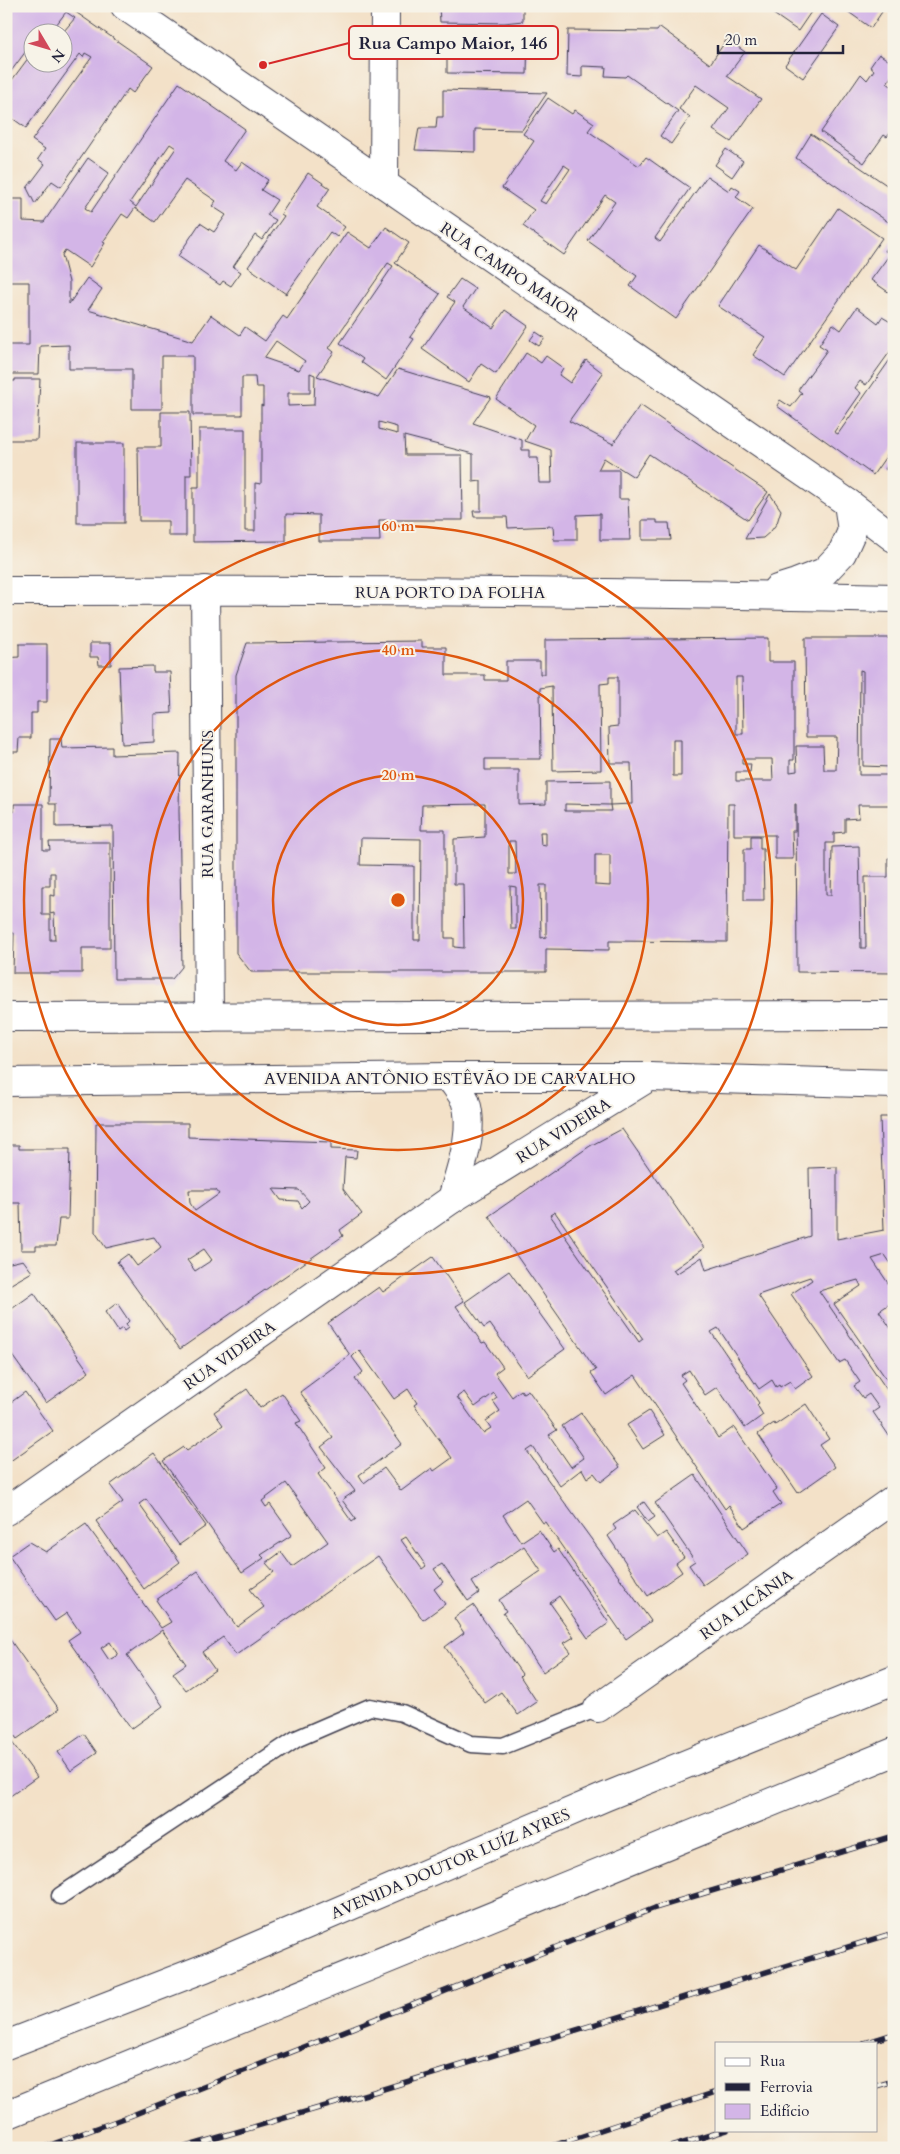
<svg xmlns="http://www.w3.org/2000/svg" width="900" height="2154" font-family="Cardo,serif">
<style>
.building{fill:#d3b5e7;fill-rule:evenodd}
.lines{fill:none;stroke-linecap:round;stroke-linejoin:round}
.lane-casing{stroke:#413f50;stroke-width:19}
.street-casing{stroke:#413f50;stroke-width:30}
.secondary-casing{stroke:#413f50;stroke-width:30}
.highway-casing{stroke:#413f50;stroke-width:30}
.lane{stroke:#fff;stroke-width:16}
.street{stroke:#fff;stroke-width:28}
.secondary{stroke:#fff;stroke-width:28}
.highway{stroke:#fff;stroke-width:28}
.rail-casing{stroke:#22223b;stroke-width:5.5}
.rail{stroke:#f7f3e8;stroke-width:4;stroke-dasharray:11;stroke-linecap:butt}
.ring{fill:none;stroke:#de560e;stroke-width:2.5}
.labels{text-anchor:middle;stroke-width:4;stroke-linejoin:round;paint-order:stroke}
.street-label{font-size:16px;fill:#22223b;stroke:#f7f3e8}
.centre{fill:#de560e;stroke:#f7f3e8;stroke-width:2.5}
.ring-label{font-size:15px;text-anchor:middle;font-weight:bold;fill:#de560e;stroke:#f7f3e8;stroke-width:4;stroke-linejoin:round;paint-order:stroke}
.leader{fill:none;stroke:#d62828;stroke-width:2}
.callout-dot{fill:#d62828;stroke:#f7f3e8;stroke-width:2}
.callout{fill:#f7f3e8;stroke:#d62828;stroke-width:2}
.callout-label{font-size:18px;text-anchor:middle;font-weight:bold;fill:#22223b}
</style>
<rect width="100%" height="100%" fill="#f7f3e8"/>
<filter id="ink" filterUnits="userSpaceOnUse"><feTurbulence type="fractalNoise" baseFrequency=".02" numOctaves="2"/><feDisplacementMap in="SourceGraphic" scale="10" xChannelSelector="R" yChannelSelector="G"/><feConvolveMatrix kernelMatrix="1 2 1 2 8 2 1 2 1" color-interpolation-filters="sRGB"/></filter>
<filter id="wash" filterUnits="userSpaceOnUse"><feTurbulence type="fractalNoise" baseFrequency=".0096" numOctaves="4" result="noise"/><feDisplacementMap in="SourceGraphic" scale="20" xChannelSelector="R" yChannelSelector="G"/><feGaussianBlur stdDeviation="1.12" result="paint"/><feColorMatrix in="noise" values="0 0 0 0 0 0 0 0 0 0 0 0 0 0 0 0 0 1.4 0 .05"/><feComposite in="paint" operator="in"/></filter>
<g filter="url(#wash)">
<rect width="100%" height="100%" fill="#f3e1c8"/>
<g id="blocks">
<g class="building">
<path d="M6 6H67L153 66 133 93 128 89 61 187 52 181 35 204 27 188 45 164 38 159 45 149 32 140 92 57 85 53 83 57 80 54 26 128 12 118 8 122 6 121V88L32 53V62H62V32H48L52 27 47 23 41 32H32V43L6 78ZM66 12 75 18 64 31 56 25Z"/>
<polygon points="439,6 523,6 523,21 504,23 440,22"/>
<polygon points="762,6 815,6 798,31"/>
<polygon points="840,6 886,6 871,28"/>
<polygon points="821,14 839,27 803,78 785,65"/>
<polygon points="433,27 528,29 527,74 447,73 447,56 433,56"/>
<polygon points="660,27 710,64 727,39 745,52 727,76 761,99 731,142 713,130 729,108 696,85 679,109 690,117 671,144 660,136 678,111 627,75 625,77 605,76 606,67 582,66 582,77 567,76 568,30 657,31"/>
<polygon points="879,54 894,64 894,72 887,83 894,88 894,122 891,126 894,128 887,137 884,135 864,163 821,132 861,74 867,80 874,70 870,67"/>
<path d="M179 83 245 129 223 161 236 170 242 162 268 180 261 190 277 200 267 215 276 220 262 240 255 235 233 267 241 272 231 286 223 281 220 285 178 256 200 223 214 232 226 215 212 206 216 201 185 180 155 222 135 208 128 218 122 214 103 242 105 243 90 267 65 250 62 255 69 282V304L87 278 102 289 88 310 193 341 211 315 240 335 245 327 265 341 283 316 287 319 347 232 371 248 386 227 409 243 395 263 440 294 410 337 414 339 386 380 361 362 363 359 340 343 393 266 388 263 329 348 334 352 317 376 379 397 398 369 491 397 473 423 522 440V450H529V458H538L539 483H552L551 450 525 441 534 425 496 399 526 353 541 363 546 356 563 368 559 375 570 383 586 360 603 373 569 421 613 444 640 405 768 492 748 520 649 454 634 477 604 458 598 470H619V499H628L630 540H600V514L577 515V540H554L553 526 508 528 507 517H474L473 511H481V481L473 482V454L404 436 405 455H462L463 520H379L380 541H319V515L286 514V541L193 542V487H199V429H245V531H255V483L261 484V405L263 406V387H256L255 377H242V415H193V356H162V409H132V369H69V345L40 346 39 374H6V345H29V282H6V199H23V221L44 222 88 158 109 173 85 208 91 212ZM170 144 176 148 136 207 130 202ZM276 341 305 361 299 370 264 358ZM310 373 315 375 314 405 288 406V393H310ZM379 422 397 427V434L379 429Z"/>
<polygon points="443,90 547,93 522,130 475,129 475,152 415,150 419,128 436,128 437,117 443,117"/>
<path d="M548 98 572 114 575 110 594 123 588 131 639 166 646 157 690 188 655 238 660 242 707 176 729 191 732 186 740 191 736 197 753 209 676 319 630 286 637 276 588 241 615 202 605 195 564 255 523 226 534 210 502 188 534 141 523 134ZM564 165 570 169 546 204 540 201Z"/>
<polygon points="811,134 894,190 894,226 796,158"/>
<polygon points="726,149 743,161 732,177 715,165"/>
<polygon points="308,173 330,188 317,207 345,227 337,237 330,232 286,294 248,267 284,216 281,214"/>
<polygon points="838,208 882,238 785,377 753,355 765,337 718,306 759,245 796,270"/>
<polygon points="894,238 894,296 871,280 890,254 885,251"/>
<polygon points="460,279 475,289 463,307 493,328 505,310 528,326 496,374 481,364 469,382 422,349 455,302 447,297"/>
<polygon points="857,307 878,323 882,317 894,324 892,332 894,334 894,346 866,385 860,381 855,388 861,393 834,432 838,434 894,354 894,445 873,475 777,406 780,400 791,407 802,393 798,390 827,350 819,345 833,324 841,330"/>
<polygon points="536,332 545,338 539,346 530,340"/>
<polygon points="15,379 40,379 37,440 6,440 6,381 15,381"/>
<polygon points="161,412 190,412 191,475 186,475 186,536 168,536 168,521 139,521 138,447 161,447"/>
<rect x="77" y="443" width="47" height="80"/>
<polygon points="894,456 894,474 885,469"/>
<polygon points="770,494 781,510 777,523 771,531 763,538 745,539"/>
<polygon points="642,520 657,520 657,523 669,523 671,540 642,540"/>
<path d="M768 638V662H794V760H790V772L797 771 796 746H823L824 770H836L837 737H806L805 638H894V782H890V805H858L859 818 845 819V832L834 833V843H826V895H831L832 847 859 846 861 948H866L865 877H888V858H894V973L797 972 796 804H795V831H792L793 859H775V835H734V804H728L727 942 609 941V950L546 949V972H251L236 953V675L247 643 422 641V647H446V675H485V680H506V661H540V674H545V640ZM860 670 863 671V766L890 767V775H859ZM609 677H618V726L609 727 610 763H631L632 804 610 805 611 811H565V804L610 805V781L546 782V804L519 805V770H485V759H541L540 688 552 686 553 771 601 770 600 684 609 683ZM736 677H742L743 734H736ZM673 740H681V776H673ZM742 759H772L773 781H736V772H750L751 764H742ZM485 804V837L454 839V884H463L464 948 454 947V938H445V830H421L422 805ZM540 832H546V846L541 845ZM361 838 421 839 420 940H414V866L360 865ZM509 841H515L516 874H509ZM595 855H610V886L595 885ZM540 885H546V937L541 938ZM510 886 516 887V929H511Z"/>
<polygon points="90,643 111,643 111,665 99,665 98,657 90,657"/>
<polygon points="19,644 47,644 47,702 37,702 37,713 31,713 31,738 19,738 18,752 6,752 6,658 19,657"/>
<polygon points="153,666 153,672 170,672 172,713 154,714 154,742 122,744 119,667"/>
<polygon points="50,739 61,739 62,748 112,747 112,755 180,753 179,811 182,967 172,979 114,979 113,826 56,827 56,804 49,804"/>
<path d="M14 804H43V850H50L49 842H110V948H82V973H13L14 933H6V817H9V812H14ZM50 873H55V896L50 895V914L54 913 55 940H50V915H42V886H50Z"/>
<polygon points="751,836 760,836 760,849 763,849 764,900 744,900 744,849 751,849"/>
<path d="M880 1117H894V1268L885 1255 872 1259 894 1292V1301L879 1311 894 1333V1390L834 1304 861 1286 858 1280 819 1291 894 1400V1443L873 1412 879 1408 869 1394 863 1398 854 1386 860 1382 845 1360 839 1363 791 1294 812 1280 810 1277 758 1295 813 1376 795 1389 790 1381 780 1387 779 1385 776 1387 772 1380 759 1389 718 1328 711 1332 759 1403 757 1405 763 1415 745 1428 717 1387 705 1395 689 1370 681 1375 685 1380 681 1383 718 1438 734 1427 777 1489 773 1492 781 1504 744 1528 729 1505 725 1509 635 1375 606 1395 591 1373 596 1370 489 1216 590 1146 622 1129 704 1248 673 1270 676 1274 702 1257 706 1270 810 1236 809 1168 837 1167V1239L884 1230ZM555 1212 643 1339 639 1342 550 1215Z"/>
<path d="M96 1123H188V1137L331 1142V1149L357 1150 356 1158 345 1157 343 1189 362 1214 340 1230 343 1236 180 1349 117 1262 128 1254 137 1266 148 1258 161 1247 154 1237 106 1248 95 1232ZM273 1189 299 1190 309 1201 302 1208 298 1201 281 1200ZM189 1190H216L219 1194 195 1211 190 1203ZM204 1249 212 1260 195 1271 187 1260Z"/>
<polygon points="6,1145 19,1145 19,1149 70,1149 68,1219 59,1219 56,1246 36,1246 36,1250 21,1250 20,1203 6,1203"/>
<path d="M433 1257 464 1301 456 1306 482 1343 485 1342 503 1367 495 1373 512 1397 521 1390 523 1393 528 1390 557 1430 549 1435 571 1467 584 1458 562 1426 581 1413 620 1467 601 1482 594 1473 587 1478 582 1469 560 1486 533 1447 527 1451 651 1621 626 1639 545 1522 543 1523 526 1499 503 1515 521 1542 539 1530 554 1552 558 1549 609 1623 588 1638 559 1596 550 1603 574 1637 564 1643 571 1652 543 1672 503 1613 506 1611 499 1600 541 1571 524 1546 472 1582 479 1593 468 1601 442 1564 434 1569 443 1582 434 1589 445 1604 423 1620 378 1556 236 1655 223 1637 202 1652 215 1670 186 1690 173 1673 186 1664 162 1630 127 1655 163 1706 131 1729 68 1640 80 1632 67 1613 55 1621 9 1556 29 1542 46 1552 86 1524 161 1628 171 1622 156 1600 198 1571 237 1627 264 1607 250 1589 274 1572 266 1563 281 1552 292 1567 328 1542 286 1483 262 1501 266 1507 270 1504 292 1535 261 1555 264 1558 242 1573 163 1461 184 1447 187 1450 223 1425 214 1412 247 1389 260 1408 282 1393 301 1421 296 1423 326 1468 318 1474 352 1522 356 1519 342 1500 355 1491 321 1447 333 1438 300 1392 350 1355 328 1323 379 1287 383 1292ZM359 1350 394 1399 408 1389 417 1403 414 1405 452 1458 434 1471 432 1468 401 1491 384 1468 364 1483 359 1475 402 1444 355 1379 363 1372 352 1357ZM464 1392 475 1407 494 1393 497 1398 493 1401 500 1411 486 1421 491 1428 483 1433 457 1397ZM406 1537 426 1566 422 1569 401 1540ZM110 1642 118 1655 109 1660 101 1648Z"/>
<polygon points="23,1260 32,1272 6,1287 6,1264"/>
<polygon points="509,1271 565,1349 527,1376 490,1324 484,1328 465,1302"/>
<polygon points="34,1293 89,1372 46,1403 6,1347 6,1313"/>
<polygon points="117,1303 129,1321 126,1324 128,1328 124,1331 122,1328 118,1331 105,1312"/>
<polygon points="25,1392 53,1431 6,1464 6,1406"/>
<polygon points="806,1404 829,1439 820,1445 835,1467 798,1493 758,1434 774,1423 775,1425"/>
<polygon points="649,1411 665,1435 643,1449 627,1425"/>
<polygon points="154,1453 206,1526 179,1545 146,1499 139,1504 180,1562 144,1589 96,1521 123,1502 110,1485"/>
<polygon points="695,1475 748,1554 703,1585 689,1565 695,1561 655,1503"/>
<polygon points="644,1502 655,1517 648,1522 637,1507"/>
<polygon points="635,1510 657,1538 666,1532 684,1557 676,1563 682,1572 648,1596 608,1536 616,1529 613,1525"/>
<polygon points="473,1605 522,1674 520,1676 537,1702 518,1715 501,1692 485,1703 445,1647 464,1633 454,1618"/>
<polygon points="6,1634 59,1709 17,1739 6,1724"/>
<polygon points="6,1734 37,1777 6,1799"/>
<polygon points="84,1734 97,1753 71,1771 58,1752"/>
</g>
</g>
</g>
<g filter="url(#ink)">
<use href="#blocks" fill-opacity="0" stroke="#413f50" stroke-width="1"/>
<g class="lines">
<defs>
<polyline id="lane" points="60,1896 296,1739 370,1707 402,1713 471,1744 503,1746 598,1708"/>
<g id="street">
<polyline points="125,6 848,503 894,538"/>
<polyline points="384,184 385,6"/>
<polyline points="777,589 796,583 824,572 842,553 852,531 848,503"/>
<polyline points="205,590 209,1017"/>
<path d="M6 591C302 590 598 591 894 598"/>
<path d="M450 1077C454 1084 461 1092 465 1100 476 1129 460 1170 452 1199"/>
<polyline points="6,1511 452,1199 649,1077"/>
<polyline points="598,1708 894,1499"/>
</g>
<g id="secondary">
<polyline points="6,1017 894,1015"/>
<polyline points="6,1082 450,1077 649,1077 894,1084"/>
</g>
<g id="highway">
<polyline points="6,2045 205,1968 605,1797 894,1680"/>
<polyline points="6,2115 894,1752"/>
</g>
</defs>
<use href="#lane" class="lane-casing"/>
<use href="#street" class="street-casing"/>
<use href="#secondary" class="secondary-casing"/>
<use href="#highway" class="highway-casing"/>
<use href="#lane" class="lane"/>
<use href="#street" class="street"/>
<use href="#secondary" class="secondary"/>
<use href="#highway" class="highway"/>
<defs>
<g id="rail">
<polyline points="865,2043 894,2034"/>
<polyline points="876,2086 894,2081"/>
<polyline points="42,2148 130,2116 655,1908 894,1836"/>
<polyline points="182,2148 367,2094 894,1933"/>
<polyline points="546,2148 716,2092"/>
<polyline points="667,2148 727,2130"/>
</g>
</defs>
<use href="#rail" class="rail-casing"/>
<use href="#rail" class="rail"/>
</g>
</g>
<g class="ring">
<circle cx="398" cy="900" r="125"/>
<circle cx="398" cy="900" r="250"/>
<circle cx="398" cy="900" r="374"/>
</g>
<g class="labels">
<g class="street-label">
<text transform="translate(510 271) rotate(34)" y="6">RUA CAMPO MAIOR</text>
<text x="450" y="598">RUA PORTO DA FOLHA</text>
<text transform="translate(207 804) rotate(-90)" y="6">RUA GARANHUNS</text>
<text x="450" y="1084">AVENIDA ANTÔNIO ESTÊVÃO DE CARVALHO</text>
<text transform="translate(563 1130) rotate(-32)" y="6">RUA VIDEIRA</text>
<text transform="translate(229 1355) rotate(-35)" y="6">RUA VIDEIRA</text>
<text transform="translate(746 1604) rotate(-35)" y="6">RUA LICÂNIA</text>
<text transform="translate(450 1863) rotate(-23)" y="6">AVENIDA DOUTOR LUÍZ AYRES</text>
</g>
</g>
<circle cx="398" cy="900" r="8" class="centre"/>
<g class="ring-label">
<text x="398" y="531">60 m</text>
<text x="398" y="655">40 m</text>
<text x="398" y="780">20 m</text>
</g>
<path class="leader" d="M263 65L349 43"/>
<circle class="callout-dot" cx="263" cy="65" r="5"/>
<rect class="callout" x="349" y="26" width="209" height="33" rx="5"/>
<g class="callout-label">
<text x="453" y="49">Rua Campo Maior, 146</text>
</g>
<rect width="900" height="2154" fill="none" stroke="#f7f3e8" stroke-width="25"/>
<rect x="715" y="2042" width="162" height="90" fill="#f7f3e8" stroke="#a29fa3"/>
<rect x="725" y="2058" width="25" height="8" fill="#ffffff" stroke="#a29fa3"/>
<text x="760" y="2066" font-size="15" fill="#22223b">Rua</text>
<rect x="725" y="2083" width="25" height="8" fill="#22223b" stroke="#a29fa3"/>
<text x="760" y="2092" font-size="15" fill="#22223b">Ferrovia</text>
<rect x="725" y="2104" width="25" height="15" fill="#d3b5e7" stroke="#a29fa3"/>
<text x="760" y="2116" font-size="15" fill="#22223b">Edifício</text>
<g transform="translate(48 48) rotate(128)"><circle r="24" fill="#f7f3e8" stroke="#a29fa3"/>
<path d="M0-4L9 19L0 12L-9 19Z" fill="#d1495b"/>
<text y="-8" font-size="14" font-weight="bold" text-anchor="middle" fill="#22223b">N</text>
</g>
<path d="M718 45v8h125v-8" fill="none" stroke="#22223b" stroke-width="2.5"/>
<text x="725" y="45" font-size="15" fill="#22223b" stroke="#f7f3e8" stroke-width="4" paint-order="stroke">20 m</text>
</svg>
